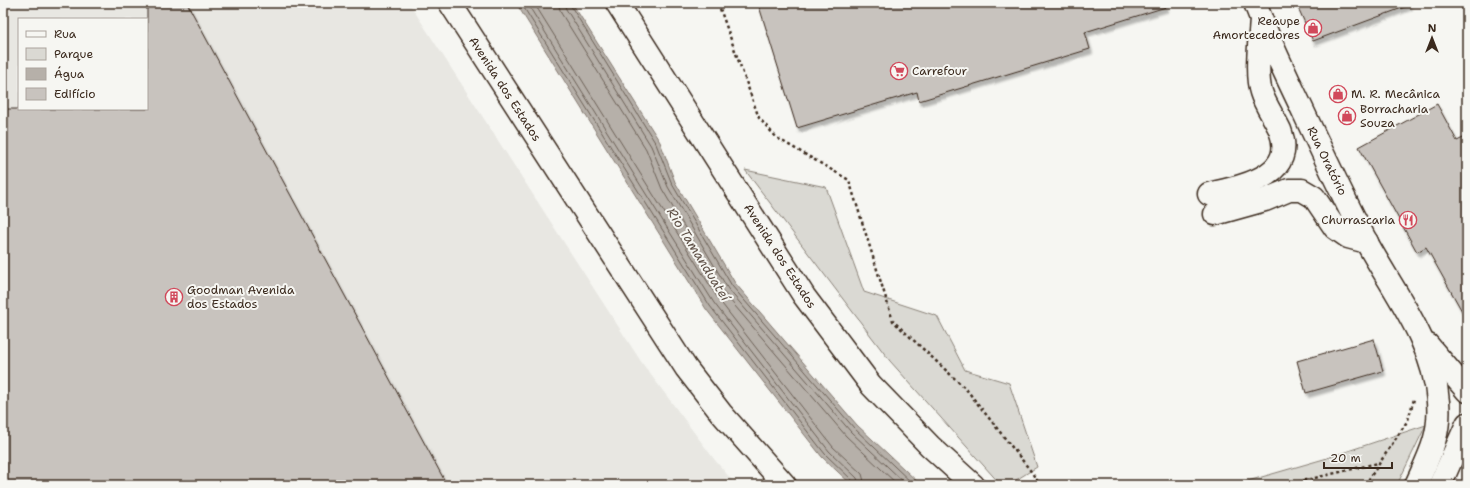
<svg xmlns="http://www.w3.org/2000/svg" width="1470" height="488" font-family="'Shantell Sans',sans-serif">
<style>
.built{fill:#e8e7e2;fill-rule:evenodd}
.green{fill:#dad9d3;stroke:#8a8278}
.water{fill:#b6b0a9;stroke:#857a71}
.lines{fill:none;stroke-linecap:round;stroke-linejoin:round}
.shore{stroke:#6c6056;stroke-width:1}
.building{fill:#c8c3be;stroke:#3b2a1e;filter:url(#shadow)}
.minor-casing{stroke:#3b2a1e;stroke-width:25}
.major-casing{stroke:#3b2a1e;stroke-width:25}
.highway-casing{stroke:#3b2a1e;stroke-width:25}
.path{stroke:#3b2a1e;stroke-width:2.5;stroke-dasharray:3 3;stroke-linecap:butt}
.minor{stroke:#f6f6f2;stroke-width:22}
.major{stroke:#f6f6f2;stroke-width:22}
.highway{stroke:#f6f6f2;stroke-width:22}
.labels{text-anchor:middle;stroke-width:4;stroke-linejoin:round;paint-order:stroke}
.poi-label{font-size:12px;fill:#3b2a1e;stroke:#f6f6f2;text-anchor:start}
.street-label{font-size:12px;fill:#3b2a1e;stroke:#f6f6f2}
.water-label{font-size:13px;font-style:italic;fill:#605248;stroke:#f6f6f2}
</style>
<defs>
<filter id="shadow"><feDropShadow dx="2.5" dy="4.5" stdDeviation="1" flood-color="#0004"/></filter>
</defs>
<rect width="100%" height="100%" fill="#f6f6f2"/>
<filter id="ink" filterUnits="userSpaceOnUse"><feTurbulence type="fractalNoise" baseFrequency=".025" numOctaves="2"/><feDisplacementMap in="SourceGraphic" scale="8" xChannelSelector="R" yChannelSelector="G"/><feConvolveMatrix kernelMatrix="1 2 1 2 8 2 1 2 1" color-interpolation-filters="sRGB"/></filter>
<g filter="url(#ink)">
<path class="built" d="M3 3H409L642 363 714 459 736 485H3ZM19 19H147V109H19Z"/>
<g class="green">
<polygon points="745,170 826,187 864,292 937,316 965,370 1009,383 1037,467 1008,485 1001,485 890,361"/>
<polygon points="1426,425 1397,485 1234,485 1324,459"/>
</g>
<polygon class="water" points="516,3 572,3 660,142 675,182 735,283 857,425 921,485 852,485 822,457 706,309"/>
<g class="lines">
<g class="shore">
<polyline points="521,3 710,306 825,454 853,481 854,485"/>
<polyline points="527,3 714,303 829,451 857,478 859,485"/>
<polyline points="534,3 719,300 833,447 862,474 865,485"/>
<polyline points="558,3 561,13 646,149 662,189 723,292 846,436 898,485"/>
<polyline points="564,3 566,9 651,146 668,187 728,289 851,432 907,485"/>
<polyline points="569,3 656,144 672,184 732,286 854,428 914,485"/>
</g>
</g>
<g class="building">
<polygon points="147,3 187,3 447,485 3,485 3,109 147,109"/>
<polygon points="758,3 1165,3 1166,7 1085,32 1090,49 919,101 917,92 797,128"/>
<polygon points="1296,3 1409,3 1410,5 1313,41"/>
<polygon points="1437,104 1457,141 1467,136 1467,320 1426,247 1417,252 1359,147"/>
<polygon points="1374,339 1383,371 1306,393 1297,361"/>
</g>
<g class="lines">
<defs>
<g id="minor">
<path d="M1209 194C1241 186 1298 177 1280 130 1274 117 1265 105 1261 92 1255 74 1260 38 1261 19"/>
<polyline points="1215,214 1265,200 1289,190 1302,190 1314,197 1335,228 1348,237 1367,242"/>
<polyline points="1440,485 1467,424"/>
</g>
<g id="major">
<path d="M1255 3C1269 41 1287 77 1304 113 1324 156 1344 199 1366 241 1394 293 1434 341 1438 402 1441 435 1429 456 1416 485"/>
<polyline points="1428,345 1467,391"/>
</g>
<g id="highway">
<polyline points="450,3 686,368 721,413 785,485"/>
<polyline points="617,3 804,296 871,385 930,446 973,485"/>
</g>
</defs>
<use href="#minor" class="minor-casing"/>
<use href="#major" class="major-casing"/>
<use href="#highway" class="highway-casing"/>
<g class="path">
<polyline points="718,3 759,118 777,138 849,180 893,321 966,389 1030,470 1040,485"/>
<polyline points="1292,485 1302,481 1378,463"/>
<polyline points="1365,485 1408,420 1414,399"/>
</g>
<use href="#minor" class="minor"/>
<use href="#major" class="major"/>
<use href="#highway" class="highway"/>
</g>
</g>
<defs>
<symbol id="shop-ring" viewBox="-11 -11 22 22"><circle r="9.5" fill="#f6f6f2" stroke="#d1495b" stroke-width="1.5"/><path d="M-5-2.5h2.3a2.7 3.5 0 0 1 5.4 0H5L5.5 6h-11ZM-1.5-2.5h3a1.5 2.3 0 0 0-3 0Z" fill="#d1495b"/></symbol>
<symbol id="supermarket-ring" viewBox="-11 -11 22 22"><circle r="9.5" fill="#f6f6f2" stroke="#d1495b" stroke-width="1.5"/><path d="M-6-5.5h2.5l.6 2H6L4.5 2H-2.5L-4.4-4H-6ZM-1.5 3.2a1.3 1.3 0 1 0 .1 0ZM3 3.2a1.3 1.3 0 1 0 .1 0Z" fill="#d1495b"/></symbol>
<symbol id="restaurant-ring" viewBox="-11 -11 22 22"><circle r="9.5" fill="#f6f6f2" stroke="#d1495b" stroke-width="1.5"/><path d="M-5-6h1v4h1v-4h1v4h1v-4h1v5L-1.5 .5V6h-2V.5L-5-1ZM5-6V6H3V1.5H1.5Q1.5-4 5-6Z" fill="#d1495b"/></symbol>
<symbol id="building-ring" viewBox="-11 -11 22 22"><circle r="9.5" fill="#f6f6f2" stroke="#d1495b" stroke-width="1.5"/><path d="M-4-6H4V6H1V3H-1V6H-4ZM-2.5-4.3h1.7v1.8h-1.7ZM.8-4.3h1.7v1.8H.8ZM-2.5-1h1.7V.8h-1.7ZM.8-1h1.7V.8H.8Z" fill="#d1495b"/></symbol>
</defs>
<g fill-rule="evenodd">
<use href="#shop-ring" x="1303" y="18" width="20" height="20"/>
<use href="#supermarket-ring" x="889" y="61" width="20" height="20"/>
<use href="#shop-ring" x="1328" y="84" width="20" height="20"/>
<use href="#shop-ring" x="1337" y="106" width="20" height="20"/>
<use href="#restaurant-ring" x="1398" y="210" width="20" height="20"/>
<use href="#building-ring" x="164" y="287" width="20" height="20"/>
</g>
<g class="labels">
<g class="poi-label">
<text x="1300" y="25" text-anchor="end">Reaupe<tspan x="1300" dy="14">Amortecedores</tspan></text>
<text x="912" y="75">Carrefour</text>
<text x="1351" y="98">M. R. Mecânica</text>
<text x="1360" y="113">Borracharia<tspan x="1360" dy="14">Souza</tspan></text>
<text x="1395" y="224" text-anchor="end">Churrascaria</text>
<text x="187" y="294">Goodman Avenida<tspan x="187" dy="14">dos Estados</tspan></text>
</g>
<g class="street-label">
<text transform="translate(505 89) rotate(57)" y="4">Avenida dos Estados</text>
<text transform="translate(1327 161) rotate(64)" y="4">Rua Oratório</text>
<text transform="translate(780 256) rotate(57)" y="4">Avenida dos Estados</text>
</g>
<g class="water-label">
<text transform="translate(699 254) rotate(58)" y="5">Rio Tamanduateí</text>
</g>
</g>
<rect width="1470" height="488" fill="none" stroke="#f6f6f2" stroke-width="16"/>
<rect x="8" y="8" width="1454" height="472" fill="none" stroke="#3b2a1e" stroke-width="1.5" filter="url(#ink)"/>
<rect x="18" y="18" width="130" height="92" fill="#f6f6f2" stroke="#aba49d"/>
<rect x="26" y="31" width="20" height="6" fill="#f6f6f2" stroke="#aba49d"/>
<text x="54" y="38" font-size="12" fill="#3b2a1e">Rua</text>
<rect x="26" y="48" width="20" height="12" fill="#dad9d3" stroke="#aba49d"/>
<text x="54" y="58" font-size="12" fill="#3b2a1e">Parque</text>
<rect x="26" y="68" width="20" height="12" fill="#b6b0a9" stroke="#aba49d"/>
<text x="54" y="78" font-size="12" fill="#3b2a1e">Água</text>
<rect x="26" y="88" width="20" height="12" fill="#c8c3be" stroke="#aba49d"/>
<text x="54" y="98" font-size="12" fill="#3b2a1e">Edifício</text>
<g transform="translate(1432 38)" stroke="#f6f6f2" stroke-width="3" paint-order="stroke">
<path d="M0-3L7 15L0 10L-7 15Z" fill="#3b2a1e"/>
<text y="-6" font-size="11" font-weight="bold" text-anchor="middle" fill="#3b2a1e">N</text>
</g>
<path d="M1324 462v6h68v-6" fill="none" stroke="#3b2a1e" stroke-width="2"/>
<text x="1330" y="462" font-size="12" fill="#3b2a1e" stroke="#f6f6f2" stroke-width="3" paint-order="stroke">20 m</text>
</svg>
